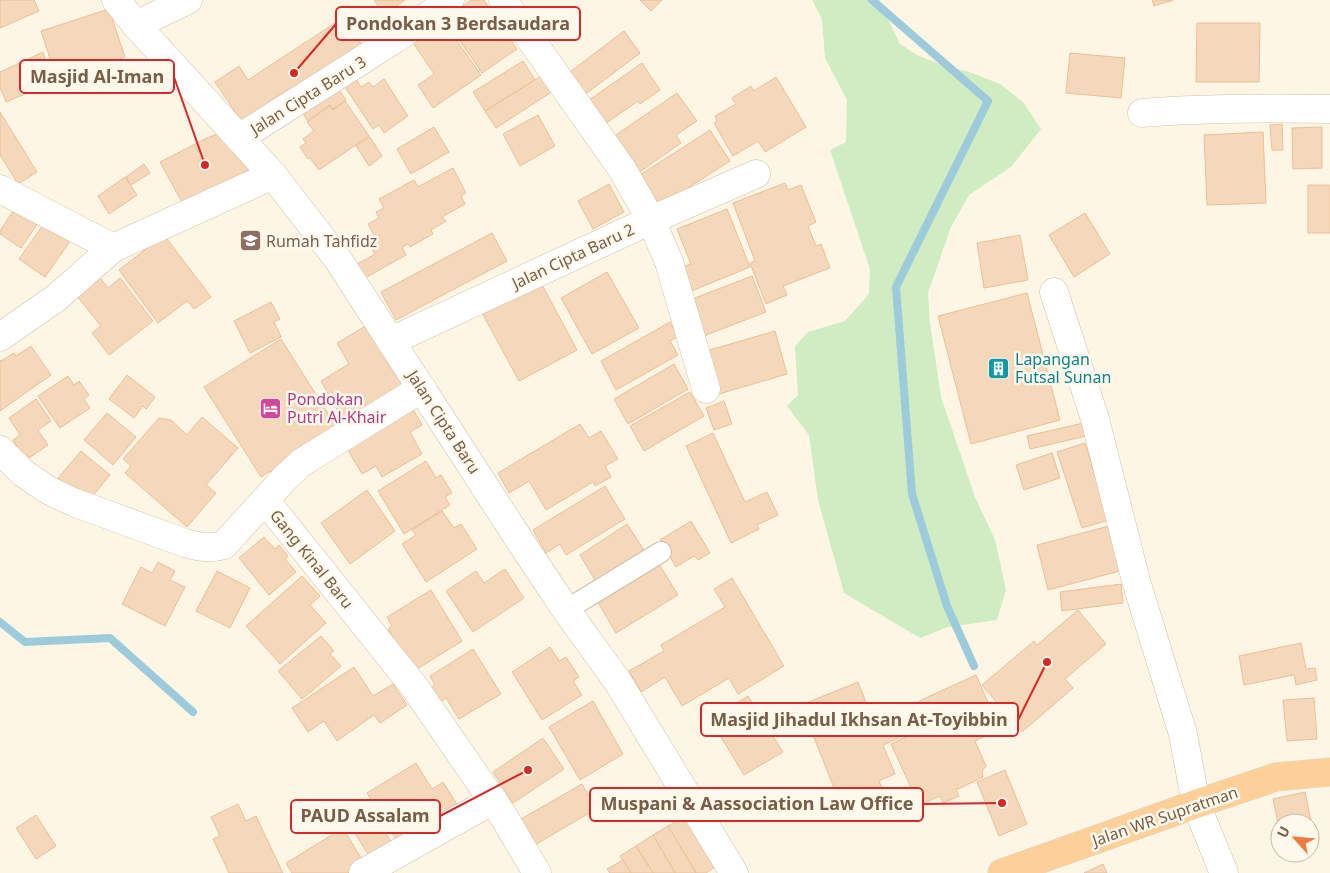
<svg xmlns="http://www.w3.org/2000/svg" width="1330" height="873" font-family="'Noto Sans',sans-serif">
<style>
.green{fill:#cfecc2}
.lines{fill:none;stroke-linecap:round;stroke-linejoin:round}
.stream{stroke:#9dcbdb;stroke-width:8}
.building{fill:#f5d7ba;stroke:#e9c09a}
.pedestrian-casing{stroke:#d0bfaa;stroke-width:22}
.minor-casing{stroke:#d0bfaa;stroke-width:29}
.trunk-casing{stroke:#dcd5cf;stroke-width:29}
.pedestrian{stroke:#fff;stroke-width:20}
.minor{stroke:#fff;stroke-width:28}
.trunk{stroke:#fed099;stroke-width:28}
.labels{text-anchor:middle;stroke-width:5;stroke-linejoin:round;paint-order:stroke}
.street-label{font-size:16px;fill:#785e48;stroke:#fff9ec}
.education-label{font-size:16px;fill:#785e54;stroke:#fff9ec;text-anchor:start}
.culture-label{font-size:16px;fill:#0d838f;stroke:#fff9ec;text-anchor:start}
.hotel-label{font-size:16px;fill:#b23c85;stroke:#fff9ec;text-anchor:start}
.leader{fill:none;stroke:#d62828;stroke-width:2}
.callout-dot{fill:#d62828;stroke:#fff9ec;stroke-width:2}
.callout{fill:#fff9ec;stroke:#d62828;stroke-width:2}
.callout-label{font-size:18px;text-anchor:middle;font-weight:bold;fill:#785e48}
</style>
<rect width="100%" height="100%" fill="#fef6e5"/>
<polygon class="green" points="812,0 879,0 900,44 917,55 942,65 972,73 1000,84 1023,102 1041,129 1011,167 969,195 951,227 928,293 930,323 941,397 975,497 995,540 1006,590 997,620 948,627 920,638 844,593 818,500 809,435 787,406 798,395 795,346 808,332 845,321 869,294 870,269 830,150 846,142 847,100 825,58 822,19"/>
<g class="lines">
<g class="stream">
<polyline points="872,0 988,101 896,287 912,494 947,606 974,666"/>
<polyline points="0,622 25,642 110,638 193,712"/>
</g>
</g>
<g class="building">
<polygon points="0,0 34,0 39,11 0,28"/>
<polygon points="374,0 405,0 384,14 393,28 373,41 360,23 380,9"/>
<polygon points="471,0 484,0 517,49 482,73 445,19"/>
<polygon points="640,0 662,0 651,11"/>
<polygon points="1152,0 1173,0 1154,6"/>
<polygon points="109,9 125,57 57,80 41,31"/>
<polygon points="344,17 365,50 246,128 215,82 239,66 248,80"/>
<polygon points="442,20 481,75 433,108 418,85 434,74 412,41"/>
<polygon points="1197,23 1260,23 1259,82 1196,82"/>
<polygon points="624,31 640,53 583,96 566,75"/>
<polygon points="43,52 53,82 6,102 0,87 0,72"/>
<polygon points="1070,53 1125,58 1121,98 1066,93"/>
<polygon points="523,61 535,80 485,111 473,92"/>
<polygon points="642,63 660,90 640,104 638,101 605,124 589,100"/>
<polygon points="543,75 553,91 496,128 485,111"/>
<polygon points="776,77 806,127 765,152 758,141 733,156 714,123 717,121 715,116 736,104 732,98 751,86 754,91"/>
<polygon points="356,79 361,87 369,82 373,87 384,79 408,116 384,133 379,125 373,129 345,87"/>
<polygon points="333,81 346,100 333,109 330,105 308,121 296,103"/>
<polygon points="677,93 697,121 676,135 681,143 638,173 613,137"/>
<polygon points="345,101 369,136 319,170 310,158 308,159 300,147 306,143 303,139 314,131 307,122 329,106 333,110"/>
<polygon points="0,112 37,172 18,184 0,155"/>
<polygon points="538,115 555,146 520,166 503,134"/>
<polygon points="1282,124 1283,150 1272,150 1270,125"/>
<polygon points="434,127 449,152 411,174 397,149"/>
<polygon points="1322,127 1322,168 1293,169 1292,128"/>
<polygon points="710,130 730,161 660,206 640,175"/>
<polygon points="222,132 250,169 184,206 160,162 207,138"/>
<polygon points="1263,132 1266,203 1207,205 1204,135"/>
<polygon points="370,137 382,156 369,166 356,146"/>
<polygon points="144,164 150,173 131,185 126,177"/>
<polygon points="453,168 466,193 461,196 465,204 442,217 446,221 431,230 433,234 410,247 408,244 402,247 406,255 365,278 357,264 375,254 367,239 374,235 368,224 379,218 376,212 384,208 379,199 414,180 418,187"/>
<polygon points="125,177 137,195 109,214 98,196"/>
<polygon points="785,183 788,190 801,185 816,222 808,226 816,246 821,244 830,268 783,286 787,295 766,304 750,263 755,261 733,203"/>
<polygon points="609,184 624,212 593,229 578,201"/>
<rect x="1308" y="185" width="22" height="48"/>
<polygon points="17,205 40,220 21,248 0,234 0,231"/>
<polygon points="727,209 750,267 689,292 680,268 691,264 677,229"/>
<polygon points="1085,213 1110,254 1074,277 1049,235"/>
<polygon points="45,222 71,240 45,277 19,259"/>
<polygon points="492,233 507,261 396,320 381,292"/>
<polygon points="164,235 211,297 194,309 187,301 158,323 119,270"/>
<polygon points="1020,235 1028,280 984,288 977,243"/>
<polygon points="607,272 639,328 592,354 561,298"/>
<polygon points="752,276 766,312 701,337 687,301"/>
<polygon points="100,278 108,288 120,278 153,321 109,355 92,333 101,326 77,296"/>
<polygon points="539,279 577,350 519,381 481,311"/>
<polygon points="1027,293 1060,420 971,444 938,316"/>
<polygon points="271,302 280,319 274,322 281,337 250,353 234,321"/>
<polygon points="670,322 678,337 670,341 678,355 616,390 601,361"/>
<polygon points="367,325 408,386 344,422 321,381 349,364 337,343"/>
<polygon points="775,331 787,374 719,394 706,351"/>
<polygon points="281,339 337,428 273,476 270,471 261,477 204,387"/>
<polygon points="31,346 51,375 0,411 0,360 1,361 14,353 16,356"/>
<polygon points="674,364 688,389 628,424 614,399"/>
<polygon points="127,375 155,397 146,409 143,406 134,418 109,399"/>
<polygon points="68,376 74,385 79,381 89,395 84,399 90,408 60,428 38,396"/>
<polygon points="690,392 704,416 644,451 630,426"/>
<polygon points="36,399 51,421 38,430 48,445 26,460 13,440 20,435 9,418"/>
<polygon points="724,401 732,424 714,430 706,408"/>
<polygon points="409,402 422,425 410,432 422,454 382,477 376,466 362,474 342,440"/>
<polygon points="107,413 136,437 113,465 84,440"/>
<polygon points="202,417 238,448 206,485 216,493 187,527 125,473 131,466 123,459 159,418 171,420 187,435"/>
<polygon points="1092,421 1095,434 1030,449 1027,436"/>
<polygon points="580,424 589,438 601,431 618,459 605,466 611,477 595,486 593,482 546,510 529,481 509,493 498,473"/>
<polygon points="713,433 745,502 767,492 778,515 757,525 759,529 731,543 686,446"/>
<polygon points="1085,443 1109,520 1082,528 1057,452"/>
<polygon points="81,451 110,475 87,503 58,478"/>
<polygon points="1052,453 1060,478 1024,490 1016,465"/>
<polygon points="426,461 436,478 441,475 452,493 445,497 450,505 404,534 378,491"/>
<polygon points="605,486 625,519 566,555 560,544 546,553 533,530"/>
<polygon points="367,490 395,531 350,564 321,523"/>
<polygon points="442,511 454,528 461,524 477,549 426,582 402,544 416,535 412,530"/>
<polygon points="691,521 710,553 698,560 694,556 676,567 660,540"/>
<polygon points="627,524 646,553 598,585 580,555"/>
<polygon points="1109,526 1120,571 1048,590 1037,545"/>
<polygon points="264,537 275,549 279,545 288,556 285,559 296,572 269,595 239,558"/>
<polygon points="657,561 678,595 616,633 596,599"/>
<polygon points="158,562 175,571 170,580 185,587 165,626 122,604 141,567 152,573"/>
<polygon points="505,569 524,598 473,632 446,591 476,571 484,583"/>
<polygon points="217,571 250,588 230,628 196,611"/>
<polygon points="302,576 320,596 310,605 326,623 280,664 246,626"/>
<polygon points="732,578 784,666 738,694 729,678 682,706 665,677 641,692 629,671 664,651 661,645 725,607 714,589"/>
<polygon points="1121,584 1123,603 1062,611 1060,592"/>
<polygon points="431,590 462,641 414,671 388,629 392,626 387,617"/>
<polygon points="1078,610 1106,644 1065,679 1073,688 1022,732 982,685 1034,641 1037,645"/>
<polygon points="321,636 334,651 330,654 341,666 302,699 278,671"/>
<polygon points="1301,643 1306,669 1315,668 1317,680 1296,685 1294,675 1244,685 1239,656"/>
<polygon points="550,647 559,661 566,657 579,677 573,681 582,695 542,720 512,672"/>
<polygon points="473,649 501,694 459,719 446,698 440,702 431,688 435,685 430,676"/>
<polygon points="354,667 373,696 393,684 407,705 380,723 374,715 337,741 324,721 308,732 292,708"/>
<polygon points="976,675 1000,730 975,741 986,766 982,771 983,777 956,790 959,796 943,803 940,796 919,805 891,744 916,732 910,718 924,711 919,701"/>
<polygon points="858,682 873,720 889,714 899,738 883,745 895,774 879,781 882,788 863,796 860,789 838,798 801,705"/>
<polygon points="748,696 783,752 744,775 710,719"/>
<polygon points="1314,698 1317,739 1287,741 1283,700"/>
<polygon points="593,701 623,754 580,780 549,727"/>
<polygon points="543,738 564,769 513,803 493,772"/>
<polygon points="416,763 432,789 443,782 458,806 398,843 367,793"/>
<polygon points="1005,770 1027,824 999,836 977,782"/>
<polygon points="582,784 596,809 528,849 514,823"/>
<polygon points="1305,792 1313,830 1310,831 1310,823 1280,823 1280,833 1273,799"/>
<polygon points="238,804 246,821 256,816 283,873 229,873 213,839 220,836 211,817"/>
<polygon points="371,808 393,845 371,859 348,822"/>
<polygon points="36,815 56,846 36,859 16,828"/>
<polygon points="685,816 716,866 706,873 696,873 668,826"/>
<polygon points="668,826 696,873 675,873 653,835"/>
<polygon points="343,828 364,863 348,873 292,873 286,863"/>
<polygon points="653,835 675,873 653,873 636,846"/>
<polygon points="636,846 653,873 631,873 620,856"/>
<polygon points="623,860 631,873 610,873 607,869"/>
<polygon points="1103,864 1107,873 1084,873"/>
</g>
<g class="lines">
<defs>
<polyline id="pedestrian" points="566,610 661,552"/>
<g id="minor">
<polyline points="116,0 136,25 273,175 337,258 522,544 566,610 618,682 734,873"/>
<polyline points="503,0 622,169 651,220 669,262 706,389"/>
<polyline points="136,25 188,0"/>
<path d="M1142 113C1204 108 1267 108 1330 109"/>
<polyline points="239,138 395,39 450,0"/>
<polyline points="0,189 113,248 273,175"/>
<polyline points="1054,292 1095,419 1136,581 1183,734 1196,804 1224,873"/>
<polyline points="0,337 56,298 113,248"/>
<polyline points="391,341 651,220 756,174"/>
<path d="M0 450 23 473 48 490 73 502 185 543C199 547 210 549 224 545L284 479 301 463 422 388"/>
<polyline points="265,500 413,685 504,817 537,873"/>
<polyline points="363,873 493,800"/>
</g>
<polyline id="trunk" points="1002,873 1196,804 1276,777 1330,772"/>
</defs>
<use href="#pedestrian" class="pedestrian-casing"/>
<use href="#minor" class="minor-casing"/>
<use href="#trunk" class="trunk-casing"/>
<use href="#pedestrian" class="pedestrian"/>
<use href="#minor" class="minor"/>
<use href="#trunk" class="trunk"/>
</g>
<defs>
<symbol id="school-square" viewBox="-11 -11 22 22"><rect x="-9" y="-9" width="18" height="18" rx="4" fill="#8d6e63" stroke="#fff9ec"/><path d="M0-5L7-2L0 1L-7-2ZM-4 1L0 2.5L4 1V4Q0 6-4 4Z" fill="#fff"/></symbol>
<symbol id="building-square" viewBox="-11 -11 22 22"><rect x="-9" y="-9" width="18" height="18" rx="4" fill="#0f9aa8" stroke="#fff9ec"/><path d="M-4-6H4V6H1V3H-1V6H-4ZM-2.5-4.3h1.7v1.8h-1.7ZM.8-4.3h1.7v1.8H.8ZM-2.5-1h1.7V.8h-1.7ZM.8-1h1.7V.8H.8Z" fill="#fff"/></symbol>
<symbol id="hotel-square" viewBox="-11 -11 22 22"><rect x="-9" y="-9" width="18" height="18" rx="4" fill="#d1479c" stroke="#fff9ec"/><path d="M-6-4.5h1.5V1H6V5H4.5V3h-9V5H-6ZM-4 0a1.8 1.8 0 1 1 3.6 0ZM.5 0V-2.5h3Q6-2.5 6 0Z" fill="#fff"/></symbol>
</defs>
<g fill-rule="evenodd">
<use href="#school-square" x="238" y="228" width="25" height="25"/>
<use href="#building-square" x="986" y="356" width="25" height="25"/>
<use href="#hotel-square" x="258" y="396" width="25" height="25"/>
</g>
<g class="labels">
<g class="street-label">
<text transform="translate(308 95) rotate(-32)" y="6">Jalan Cipta Baru 3</text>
<text transform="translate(573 256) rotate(-25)" y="6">Jalan Cipta Baru 2</text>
<text transform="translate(444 422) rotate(57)" y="6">Jalan Cipta Baru</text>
<text transform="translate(312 559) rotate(51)" y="6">Gang Kinal Baru</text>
<text transform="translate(1165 816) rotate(-19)" y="6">Jalan WR Supratman</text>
</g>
<g class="education-label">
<text x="266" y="247">Rumah Tahfidz</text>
</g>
<g class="culture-label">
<text x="1015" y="365">Lapangan<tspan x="1015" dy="18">Futsal Sunan</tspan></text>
</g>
<g class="hotel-label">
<text x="287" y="405">Pondokan<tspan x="287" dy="18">Putri Al-Khair</tspan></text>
</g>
</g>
<path class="leader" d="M294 73L336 24M205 165L174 77M1047 662L1018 720M1002 803L923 804M528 770L440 816"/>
<g class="callout-dot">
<circle cx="294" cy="73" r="5"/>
<circle cx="205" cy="165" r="5"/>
<circle cx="1047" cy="662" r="5"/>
<circle cx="1002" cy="803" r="5"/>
<circle cx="528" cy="770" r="5"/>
</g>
<g class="callout">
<rect x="336" y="7" width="244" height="33" rx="5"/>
<rect x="20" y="60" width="154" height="33" rx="5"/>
<rect x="701" y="703" width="317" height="33" rx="5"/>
<rect x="590" y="788" width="333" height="33" rx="5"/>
<rect x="291" y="800" width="149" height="33" rx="5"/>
</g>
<g class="callout-label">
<text x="458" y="30">Pondokan 3 Berdsaudara</text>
<text x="97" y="83">Masjid Al-Iman</text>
<text x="859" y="726">Masjid Jihadul Ikhsan At-Toyibbin</text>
<text x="757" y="810">Muspani &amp; Aassociation Law Office</text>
<text x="365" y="822">PAUD Assalam</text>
</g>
<g transform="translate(1295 838) rotate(297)"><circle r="24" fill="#fff9ec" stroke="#c9bbaa"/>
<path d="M0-4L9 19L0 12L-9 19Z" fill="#ef7a42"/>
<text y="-8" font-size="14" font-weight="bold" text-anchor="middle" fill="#785e48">U</text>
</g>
</svg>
